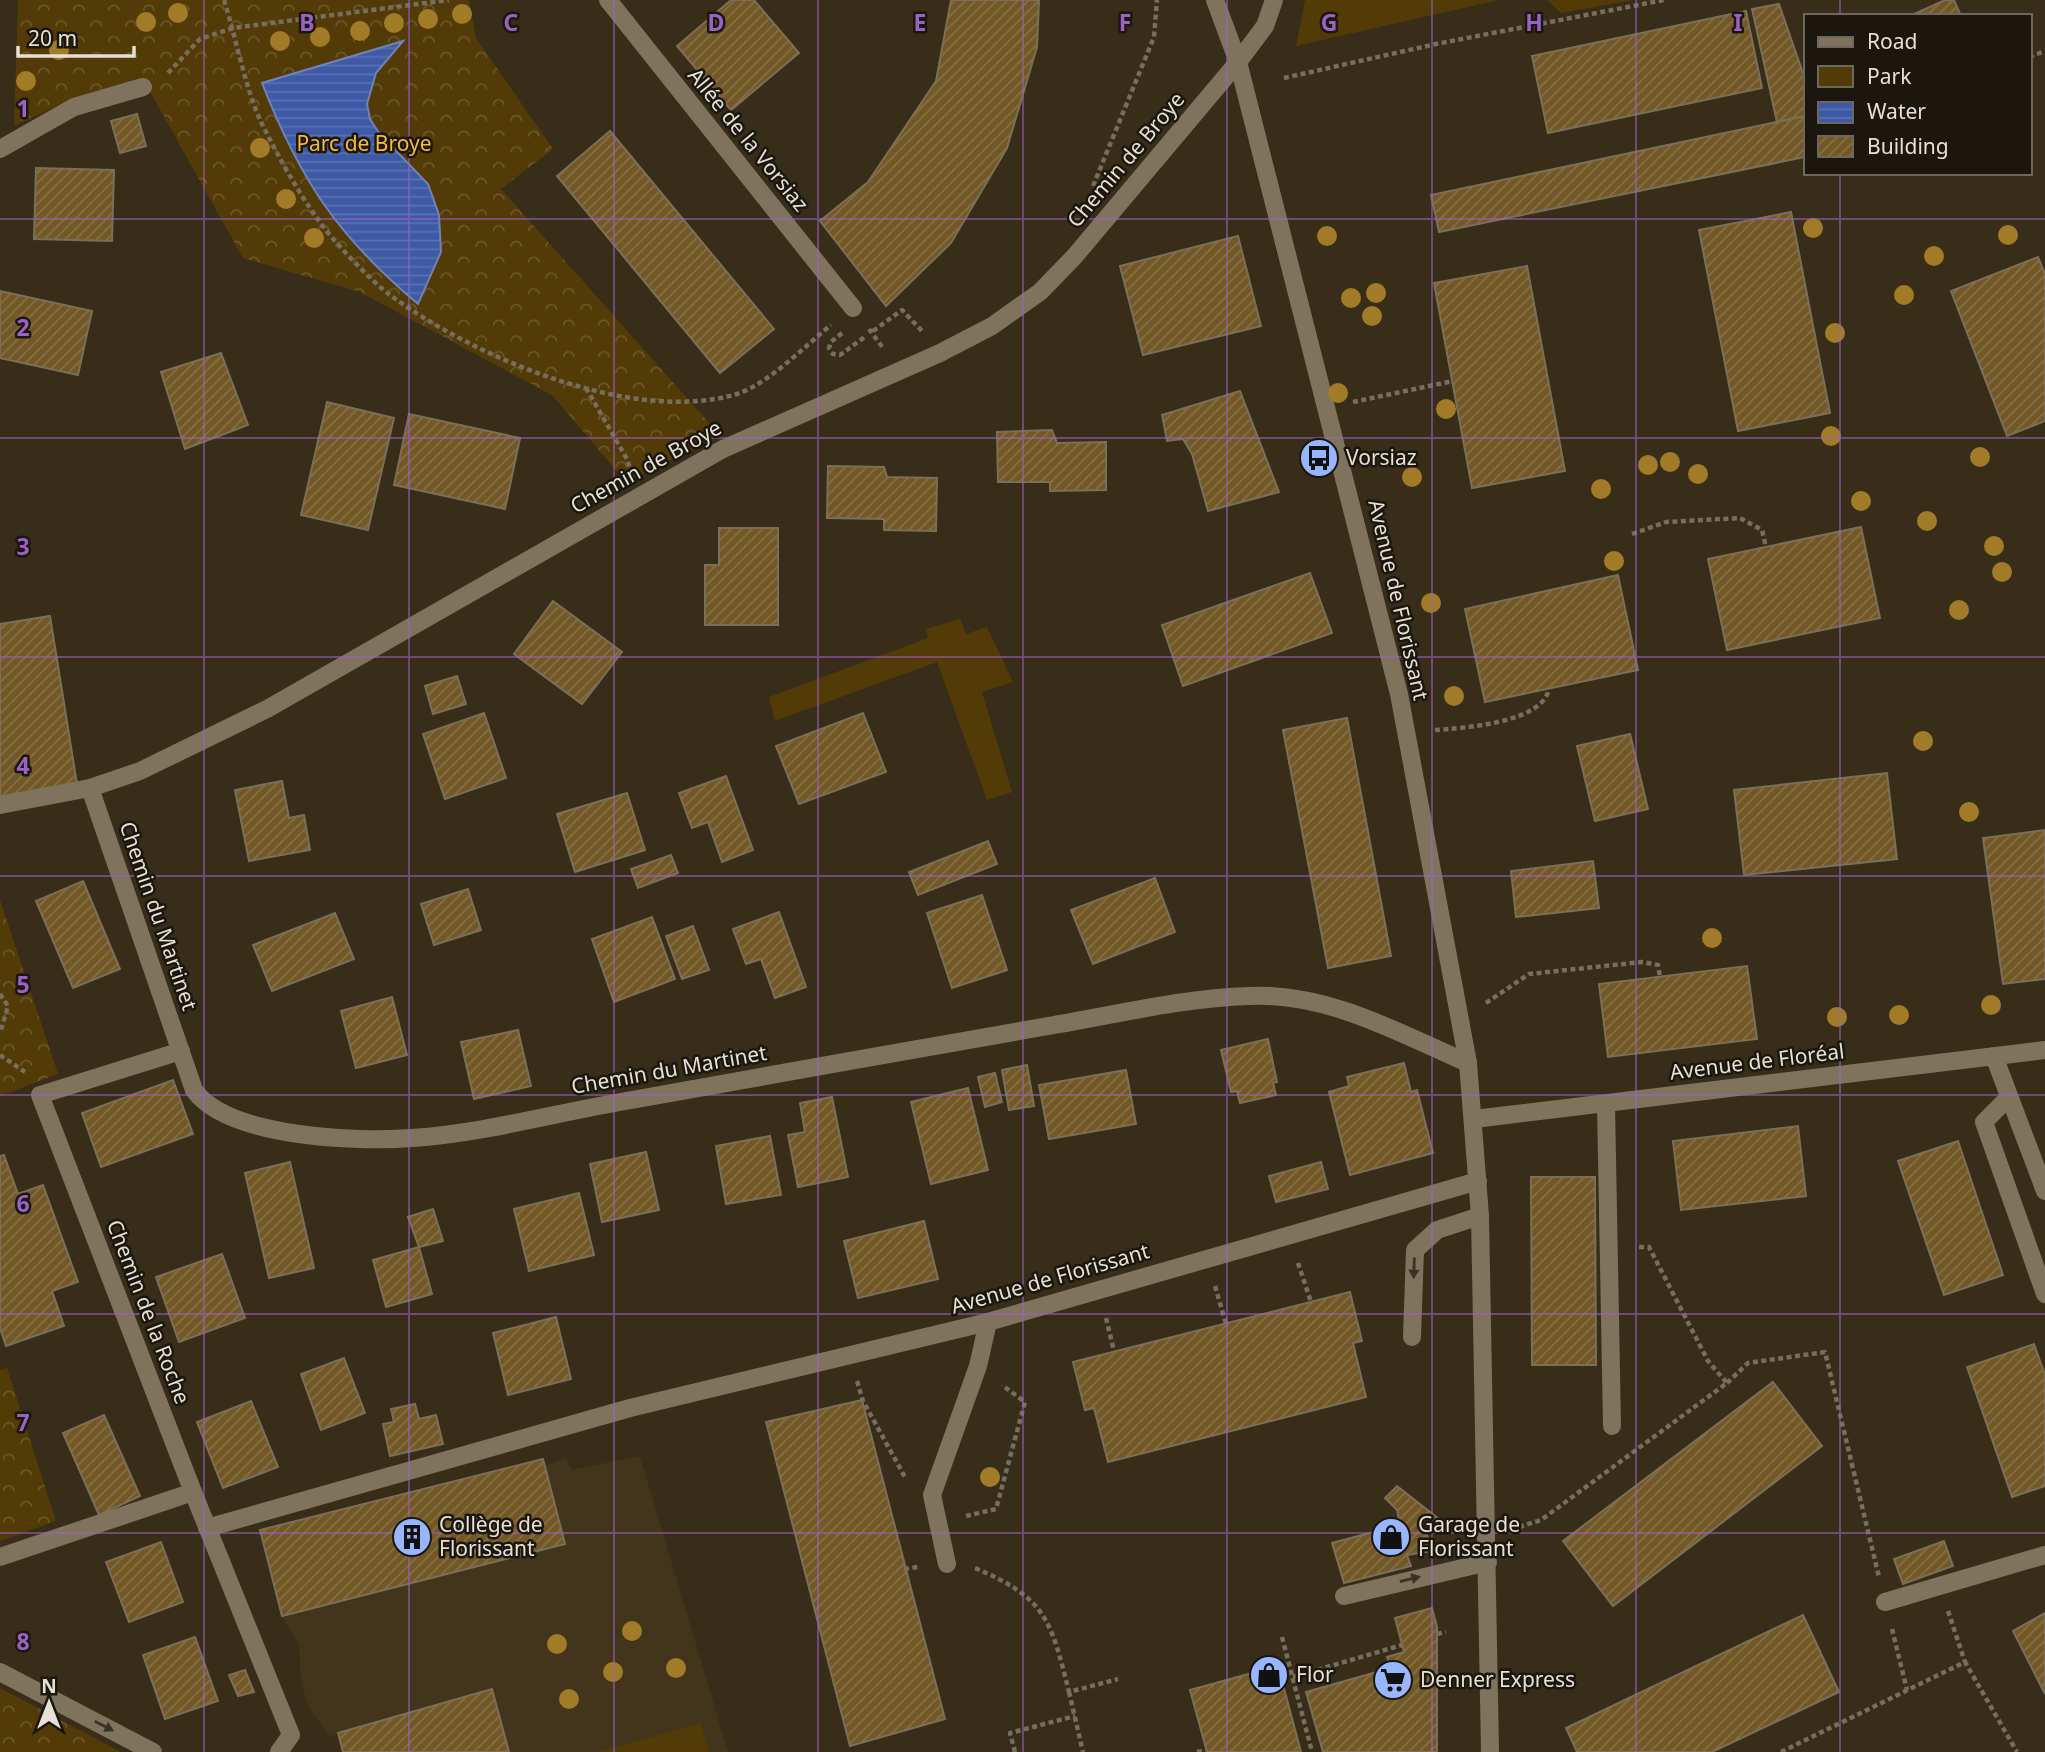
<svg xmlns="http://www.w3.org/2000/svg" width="2045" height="1752" font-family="'Noto Sans',sans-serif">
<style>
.built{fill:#43351c}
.green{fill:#523b06}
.forest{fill:url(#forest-crowns)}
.water{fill:url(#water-rules);stroke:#7182b4;stroke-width:2}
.building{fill:url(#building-hatch);stroke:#7b6f59;stroke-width:2}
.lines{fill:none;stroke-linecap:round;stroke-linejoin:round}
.path{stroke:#786e5d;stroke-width:4.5;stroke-dasharray:5 3.5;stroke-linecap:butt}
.minor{stroke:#7f735d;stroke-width:18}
.tree{fill:#a27b28}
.oneway{fill:#393226}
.grid{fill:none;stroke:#9b62c5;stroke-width:2;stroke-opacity:0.55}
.labels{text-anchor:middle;stroke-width:5;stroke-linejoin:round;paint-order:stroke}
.street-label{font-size:21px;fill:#e7e0d4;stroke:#1b160e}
.park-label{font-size:21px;fill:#f9bb34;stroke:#1b160e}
.poi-label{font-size:21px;fill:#e7e0d4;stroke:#1b160e;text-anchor:start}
.grid-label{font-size:23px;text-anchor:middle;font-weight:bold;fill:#9b62c5;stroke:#1b160e;stroke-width:5;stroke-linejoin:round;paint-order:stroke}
</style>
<defs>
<pattern id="forest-crowns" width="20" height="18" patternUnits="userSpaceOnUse" patternTransform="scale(1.75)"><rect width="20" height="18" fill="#523b06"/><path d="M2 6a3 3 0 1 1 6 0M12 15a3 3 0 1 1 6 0" fill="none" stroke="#6b5729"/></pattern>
<pattern id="water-rules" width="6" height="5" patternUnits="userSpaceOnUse" patternTransform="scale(1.75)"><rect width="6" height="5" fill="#3e5aa6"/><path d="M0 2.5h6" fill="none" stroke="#5a71b1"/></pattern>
<pattern id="building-hatch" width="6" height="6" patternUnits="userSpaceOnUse" patternTransform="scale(1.75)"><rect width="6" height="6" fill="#725826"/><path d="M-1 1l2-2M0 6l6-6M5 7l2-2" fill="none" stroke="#867045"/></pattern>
</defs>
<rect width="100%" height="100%" fill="#382d19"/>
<polygon class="built" points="640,1456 728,1752 343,1752 338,1734 330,1737 309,1708 301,1682 299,1644 282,1616 260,1530 543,1459 545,1466 566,1458 572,1470"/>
<g class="green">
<polygon points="1305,0 1499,0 1296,46"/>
<polygon points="1547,0 1633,0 1561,13"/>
<polygon points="960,619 966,634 987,627 1013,682 982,692 1012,792 987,800 937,662 775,721 769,697 928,638 926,629"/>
<polygon points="701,1723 709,1752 598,1752"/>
</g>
<g class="forest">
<polygon points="18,0 469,0 476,38 553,149 501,189 720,435 626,482 552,395 360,292 243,258 143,79 76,97 14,126"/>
<polygon points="0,900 58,1074 0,1096"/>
<polygon points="7,1368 56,1521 0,1541 0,1370"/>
<polygon points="0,1688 121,1752 0,1752"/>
</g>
<path class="water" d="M403 41 376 73 367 104 370 119 379 133 428 184 439 215 441 252 418 304C338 237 300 180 262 83Z"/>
<g class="building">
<polygon points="731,0 754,0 799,53 731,110 677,46"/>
<polygon points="951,0 1039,0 1037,47 1007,148 951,243 886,306 820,221 868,182 936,81"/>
<polygon points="1945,0 1954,0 1961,16 1910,16"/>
<polygon points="1779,4 1805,79 1805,116 1777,122 1752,9"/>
<polygon points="1746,11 1762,88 1548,133 1532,56"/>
<polygon points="137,114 146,146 120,153 111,121"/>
<polygon points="1805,116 1805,157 1439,232 1431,195"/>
<polygon points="610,131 774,329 720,373 557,176"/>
<polygon points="36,168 114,170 112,241 34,239"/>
<polygon points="1791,212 1830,413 1738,431 1699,230"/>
<polygon points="1238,236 1261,326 1143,355 1120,266"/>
<polygon points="2038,257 2045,274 2045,421 2007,436 1951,291"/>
<polygon points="1527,266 1565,471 1472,488 1434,283"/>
<polygon points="0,291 92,311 78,375 0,358"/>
<polygon points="221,353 248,425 185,449 161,372"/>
<polygon points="1240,391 1279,492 1208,511 1192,454 1183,439 1167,441 1162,415"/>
<polygon points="327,402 394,418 368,530 301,515"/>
<polygon points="409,414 520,438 505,509 394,485"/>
<polygon points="1052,430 1057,443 1106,442 1106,490 1050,491 1050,482 998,482 997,432"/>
<polygon points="828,466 884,467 887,477 937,478 936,531 884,530 884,519 827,518"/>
<polygon points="1861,527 1880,618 1727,650 1708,559"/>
<polygon points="719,528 778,528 778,625 705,625 705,565 719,565"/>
<polygon points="1310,573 1332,633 1183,686 1162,625"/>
<polygon points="1618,575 1638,670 1485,702 1465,609"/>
<polygon points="553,601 622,652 582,704 514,654"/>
<polygon points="50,616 77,784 0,797 0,624"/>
<polygon points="457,676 466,704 433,714 425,686"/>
<polygon points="484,713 506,778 445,799 423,734"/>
<polygon points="863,713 886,772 799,804 776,746"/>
<polygon points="1347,718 1391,956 1328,968 1283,730"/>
<polygon points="1630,734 1648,809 1595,821 1577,746"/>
<polygon points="1887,773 1897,859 1744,875 1734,790"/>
<polygon points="726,776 753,850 722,862 708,822 692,828 679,793"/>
<polygon points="282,781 289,818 304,815 310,850 249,861 235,790"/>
<polygon points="627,793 645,850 575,872 557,814"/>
<polygon points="2045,830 2045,979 2003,984 1983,838"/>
<polygon points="988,841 997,864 918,895 909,872"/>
<polygon points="671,855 678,873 638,888 631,869"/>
<polygon points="1593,861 1599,908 1516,917 1511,871"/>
<polygon points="1155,878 1175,932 1093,964 1071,910"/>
<polygon points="83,881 120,969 73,988 36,901"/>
<polygon points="468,889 481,930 434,945 421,904"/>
<polygon points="982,895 1007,970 952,988 927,913"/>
<polygon points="779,912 806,987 775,998 761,959 746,964 733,929"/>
<polygon points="335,913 354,959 272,991 253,945"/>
<polygon points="652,917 675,979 614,1002 592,939"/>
<polygon points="693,926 709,970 682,979 666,936"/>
<polygon points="1747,966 1757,1039 1608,1057 1599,984"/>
<polygon points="392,997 407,1055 356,1068 341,1011"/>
<polygon points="518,1030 531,1086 474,1099 461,1042"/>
<polygon points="1268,1039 1277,1082 1273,1083 1276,1095 1240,1103 1237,1091 1231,1092 1221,1050"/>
<polygon points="1404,1063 1411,1092 1417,1090 1433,1153 1350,1175 1329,1092 1349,1086 1347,1077"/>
<polygon points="1027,1065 1034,1106 1009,1110 1002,1070"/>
<polygon points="1126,1070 1136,1124 1049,1139 1039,1085"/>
<polygon points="995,1073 1002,1102 985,1107 978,1077"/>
<polygon points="173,1080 193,1134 101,1167 82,1113"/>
<polygon points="968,1088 988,1170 931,1184 911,1102"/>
<polygon points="832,1097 848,1177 798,1187 788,1135 805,1132 800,1103"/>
<polygon points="1798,1126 1806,1196 1681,1210 1673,1141"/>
<polygon points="770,1136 781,1195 726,1204 716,1146"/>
<polygon points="1958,1141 2003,1275 1944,1295 1898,1161"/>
<polygon points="646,1152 659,1210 602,1222 590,1164"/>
<polygon points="4,1155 18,1194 43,1185 78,1282 52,1291 64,1326 6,1346 0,1328 0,1156"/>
<polygon points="290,1162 314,1268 269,1278 245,1173"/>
<polygon points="1321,1162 1328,1189 1276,1202 1269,1176"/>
<polygon points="1531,1177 1595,1177 1596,1365 1532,1365"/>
<polygon points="579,1193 594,1255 529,1271 514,1209"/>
<polygon points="433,1209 443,1241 419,1247 408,1217"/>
<polygon points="924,1221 938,1279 858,1298 844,1241"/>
<polygon points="419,1247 432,1294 386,1307 373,1260"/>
<polygon points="222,1254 245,1318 179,1342 156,1277"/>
<polygon points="1350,1292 1362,1341 1353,1343 1366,1397 1108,1462 1094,1408 1085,1410 1073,1362"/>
<polygon points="556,1317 571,1379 508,1395 493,1333"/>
<polygon points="2034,1344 2045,1375 2045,1486 2012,1497 1967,1367"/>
<polygon points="344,1358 365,1413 321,1430 301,1374"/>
<polygon points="1773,1382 1822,1446 1613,1606 1563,1541"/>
<polygon points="862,1400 945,1719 850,1746 766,1422"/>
<polygon points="251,1401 278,1467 223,1488 197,1422"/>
<polygon points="415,1404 419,1419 436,1415 443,1444 390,1456 383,1424 394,1422 391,1409"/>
<polygon points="104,1415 140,1496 99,1515 63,1433"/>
<polygon points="543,1459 565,1544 282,1616 260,1530"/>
<polygon points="1397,1486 1439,1519 1426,1531 1432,1551 1407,1555 1411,1566 1344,1583 1332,1543 1400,1525 1397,1510 1385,1498"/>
<polygon points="1944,1541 1953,1566 1903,1584 1894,1559"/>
<polygon points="161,1542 183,1602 129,1622 106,1562"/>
<polygon points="1432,1608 1437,1627 1437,1752 1323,1752 1306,1692 1391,1668 1387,1657 1404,1652 1395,1618"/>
<polygon points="2045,1613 2045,1694 2013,1631"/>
<polygon points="1803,1615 1839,1692 1712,1752 1577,1752 1566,1728"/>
<polygon points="195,1637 218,1701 165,1719 143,1655"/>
<polygon points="1278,1666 1301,1752 1207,1752 1190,1690"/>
<polygon points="245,1670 254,1692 238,1696 229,1675"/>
<polygon points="492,1689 509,1752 343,1752 338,1733"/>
</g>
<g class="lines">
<g class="path">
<path d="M224 0C236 38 245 87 261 122 277 154 296 189 317 218 330 238 371 281 390 295 474 357 632 425 737 394 768 384 805 346 831 325"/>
<polyline points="2029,57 2045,51"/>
<polyline points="168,73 200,39 233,28 449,0"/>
<polyline points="1284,78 1436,44 1664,0"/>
<polyline points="1093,186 1154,37 1157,0"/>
<polyline points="869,329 883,348"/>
<polyline points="873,331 902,310 923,332"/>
<polyline points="842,333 831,342 829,348 833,354 840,355 866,336"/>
<polyline points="586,388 627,459 630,469"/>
<polyline points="1353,402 1453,381"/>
<polyline points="1632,534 1666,522 1740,518 1762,530 1766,547"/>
<path d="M1435 730C1463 728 1544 723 1549 688"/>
<polyline points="0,994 8,1006 0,1033"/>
<polyline points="1486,1003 1529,974 1642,962 1658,965 1660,977"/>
<polyline points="0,1055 25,1072"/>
<polyline points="1298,1263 1311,1302"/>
<polyline points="1215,1286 1226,1324"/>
<polyline points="1106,1318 1114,1351"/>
<polyline points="857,1381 863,1401 906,1479"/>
<polyline points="1727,1383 1748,1363 1825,1352 1879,1577"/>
<polyline points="966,1516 996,1509 1025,1402 1002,1385"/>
<polyline points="1519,1527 1541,1520 1727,1383 1708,1361 1649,1247 1636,1247"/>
<path d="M975 1568C1046 1598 1051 1620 1069 1692L1118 1679"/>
<polyline points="904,1569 918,1567"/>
<polyline points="1948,1611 1965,1662"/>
<polyline points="1892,1629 1907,1690"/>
<polyline points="1437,1634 1446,1632"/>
<polyline points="1282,1637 1312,1752"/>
<polyline points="1293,1677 1402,1645"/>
<polyline points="1069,1692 1083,1752"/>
<polyline points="1015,1752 1010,1733 1075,1716"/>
<polyline points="1197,1752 1206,1750"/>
<polyline points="1781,1752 1965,1662 2017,1752"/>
</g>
<g class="minor">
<polyline points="608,0 853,308"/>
<polyline points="1215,0 1238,62 1399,694 1468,1063 1480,1216 1490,1752"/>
<polyline points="0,149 74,107 143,87"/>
<path d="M90 788 194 1090C228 1138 358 1142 412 1138 485 1133 555 1113 626 1101 769 1075 911 1050 1054 1025 1119 1014 1184 998 1249 996 1327 992 1399 1033 1468 1063"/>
<polyline points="0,805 90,788 140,771 267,709 723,449 940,353 992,326 1040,292 1074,257 1238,62 1265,26 1274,0"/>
<polyline points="1994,1056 2045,1191"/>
<polyline points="2008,1098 1984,1122 2045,1294"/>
<polyline points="1606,1104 1612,1426"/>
<polyline points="1474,1119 2045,1050"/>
<polyline points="1412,1337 1415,1250 1437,1230 1480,1216"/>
<polyline points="193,1492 291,1735 279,1752"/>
<polyline points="207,1528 630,1408 988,1322 1478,1181"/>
<polyline points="0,1557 193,1492 40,1095 181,1051"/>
<polyline points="947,1564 932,1495 978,1366 988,1322"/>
<polyline points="1344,1596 1488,1562"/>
<polyline points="1885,1602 2045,1555"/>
<polyline points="0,1672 153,1752"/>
</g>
</g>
<g class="tree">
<circle cx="178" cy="13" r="10"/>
<circle cx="462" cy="14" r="10"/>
<circle cx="428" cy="19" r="10"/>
<circle cx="146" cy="22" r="10"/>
<circle cx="394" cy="23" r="10"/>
<circle cx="360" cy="31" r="10"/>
<circle cx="320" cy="37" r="10"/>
<circle cx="280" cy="41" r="10"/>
<circle cx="59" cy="50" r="10"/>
<circle cx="26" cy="81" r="10"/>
<circle cx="260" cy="148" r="10"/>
<circle cx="286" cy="199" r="10"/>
<circle cx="1813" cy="228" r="10"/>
<circle cx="2008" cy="235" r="10"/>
<circle cx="1327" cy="236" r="10"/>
<circle cx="314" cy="238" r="10"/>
<circle cx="1934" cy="256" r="10"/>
<circle cx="1376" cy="293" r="10"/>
<circle cx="1904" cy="295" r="10"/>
<circle cx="1351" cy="298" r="10"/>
<circle cx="1372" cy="316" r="10"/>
<circle cx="1835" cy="333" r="10"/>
<circle cx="1338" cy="393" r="10"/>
<circle cx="1446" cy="409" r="10"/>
<circle cx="1831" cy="436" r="10"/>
<circle cx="1980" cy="457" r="10"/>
<circle cx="1670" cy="462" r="10"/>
<circle cx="1648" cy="465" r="10"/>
<circle cx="1698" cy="474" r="10"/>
<circle cx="1412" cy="477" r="10"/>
<circle cx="1601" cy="489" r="10"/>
<circle cx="1861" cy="501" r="10"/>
<circle cx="1927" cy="521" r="10"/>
<circle cx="1994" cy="546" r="10"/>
<circle cx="1614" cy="561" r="10"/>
<circle cx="2002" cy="572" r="10"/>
<circle cx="1431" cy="603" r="10"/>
<circle cx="1959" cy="610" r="10"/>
<circle cx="1454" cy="696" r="10"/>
<circle cx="1923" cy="741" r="10"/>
<circle cx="1969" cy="812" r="10"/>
<circle cx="1712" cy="938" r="10"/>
<circle cx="1991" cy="1005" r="10"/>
<circle cx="1899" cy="1015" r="10"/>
<circle cx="1837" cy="1017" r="10"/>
<circle cx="990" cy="1477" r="10"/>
<circle cx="632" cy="1631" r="10"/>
<circle cx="557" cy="1644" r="10"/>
<circle cx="676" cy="1668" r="10"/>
<circle cx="613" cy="1672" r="10"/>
<circle cx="569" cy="1699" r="10"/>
</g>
<defs><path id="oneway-solid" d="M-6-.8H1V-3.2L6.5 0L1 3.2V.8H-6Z" transform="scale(1.75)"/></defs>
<g class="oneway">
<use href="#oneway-solid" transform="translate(1414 1268) rotate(92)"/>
<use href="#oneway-solid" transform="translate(1410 1579) rotate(-14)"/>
<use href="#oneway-solid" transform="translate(104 1726) rotate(27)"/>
</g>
<path class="grid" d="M204 0V1752M409 0V1752M614 0V1752M818 0V1752M1023 0V1752M1227 0V1752M1432 0V1752M1636 0V1752M1840 0V16M1840 173V1752M0 219H2045M0 438H2045M0 657H2045M0 876H2045M0 1095H2045M0 1314H2045M0 1533H2045"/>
<defs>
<symbol id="bus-disc" viewBox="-11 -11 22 22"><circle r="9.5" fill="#98b6fd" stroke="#1b160e"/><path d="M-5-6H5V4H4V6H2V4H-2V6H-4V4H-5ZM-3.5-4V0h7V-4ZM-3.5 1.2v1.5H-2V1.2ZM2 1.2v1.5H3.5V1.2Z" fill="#111"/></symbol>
<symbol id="building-disc" viewBox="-11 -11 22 22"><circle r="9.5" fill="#98b6fd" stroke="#1b160e"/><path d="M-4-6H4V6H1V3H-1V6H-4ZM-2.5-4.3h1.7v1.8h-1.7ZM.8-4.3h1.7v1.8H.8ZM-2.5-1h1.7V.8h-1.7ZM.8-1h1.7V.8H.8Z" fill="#111"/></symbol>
<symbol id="shop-disc" viewBox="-11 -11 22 22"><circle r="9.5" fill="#98b6fd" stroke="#1b160e"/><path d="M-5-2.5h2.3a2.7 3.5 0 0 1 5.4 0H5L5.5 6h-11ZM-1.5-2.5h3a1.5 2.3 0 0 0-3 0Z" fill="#111"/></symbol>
<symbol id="supermarket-disc" viewBox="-11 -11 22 22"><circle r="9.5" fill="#98b6fd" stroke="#1b160e"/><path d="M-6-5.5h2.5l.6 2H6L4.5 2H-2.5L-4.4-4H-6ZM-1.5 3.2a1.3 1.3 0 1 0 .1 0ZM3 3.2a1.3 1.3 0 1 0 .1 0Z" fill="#111"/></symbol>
</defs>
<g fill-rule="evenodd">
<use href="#bus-disc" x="1297" y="436" width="44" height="44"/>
<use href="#building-disc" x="390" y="1515" width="44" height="44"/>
<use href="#shop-disc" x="1369" y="1515" width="44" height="44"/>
<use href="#shop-disc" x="1247" y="1653" width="44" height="44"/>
<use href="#supermarket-disc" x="1371" y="1658" width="44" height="44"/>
</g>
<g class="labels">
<g class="street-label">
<text transform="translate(748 140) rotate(51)" y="7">Allée de la Vorsiaz</text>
<text transform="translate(1126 160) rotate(-50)" y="7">Chemin de Broye</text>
<text transform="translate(646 467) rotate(-29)" y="7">Chemin de Broye</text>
<text transform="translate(1398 600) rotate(77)" y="7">Avenue de Florissant</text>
<text transform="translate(158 916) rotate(71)" y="7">Chemin du Martinet</text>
<text transform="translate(1757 1062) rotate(-7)" y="7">Avenue de Floréal</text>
<text transform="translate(669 1070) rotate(-10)" y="7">Chemin du Martinet</text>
<text transform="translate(1050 1279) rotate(-16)" y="7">Avenue de Florissant</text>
<text transform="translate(148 1312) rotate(69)" y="7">Chemin de la Roche</text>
</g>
<g class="park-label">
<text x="364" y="151">Parc de Broye</text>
</g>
<g class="poi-label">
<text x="1346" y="465">Vorsiaz</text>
<text x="439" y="1532">Collège de<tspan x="439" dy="24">Florissant</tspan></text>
<text x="1418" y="1532">Garage de<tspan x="1418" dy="24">Florissant</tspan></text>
<text x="1296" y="1682">Flor</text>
<text x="1420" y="1687">Denner Express</text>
</g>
</g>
<g class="grid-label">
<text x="307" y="31">B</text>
<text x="511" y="31">C</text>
<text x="716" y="31">D</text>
<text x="920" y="31">E</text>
<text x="1125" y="31">F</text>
<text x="1329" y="31">G</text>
<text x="1534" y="31">H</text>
<text x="1738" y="31">I</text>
<text x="23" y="117">1</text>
<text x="23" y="336">2</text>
<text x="23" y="555">3</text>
<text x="23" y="774">4</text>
<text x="23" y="993">5</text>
<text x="23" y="1212">6</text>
<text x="23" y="1431">7</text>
<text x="23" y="1650">8</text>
</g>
<rect x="1804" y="14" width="228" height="161" fill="#1b160e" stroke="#6d675d" stroke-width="2"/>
<rect x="1818" y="37" width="35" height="10" fill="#7f735d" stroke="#6d675d" stroke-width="2"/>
<text x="1867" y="49" font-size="21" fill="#e7e0d4">Road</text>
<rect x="1818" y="66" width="35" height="21" fill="#523b06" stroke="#6d675d" stroke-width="2"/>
<text x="1867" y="84" font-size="21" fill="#e7e0d4">Park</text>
<rect x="1818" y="102" width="35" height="21" fill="url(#water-rules)" stroke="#6d675d" stroke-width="2"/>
<text x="1867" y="119" font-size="21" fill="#e7e0d4">Water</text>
<rect x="1818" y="136" width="35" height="21" fill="url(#building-hatch)" stroke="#6d675d" stroke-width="2"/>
<text x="1867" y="154" font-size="21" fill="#e7e0d4">Building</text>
<g transform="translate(49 1703)" stroke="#1b160e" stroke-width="5" paint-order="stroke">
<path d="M0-5L12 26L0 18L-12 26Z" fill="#e7e0d4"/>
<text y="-10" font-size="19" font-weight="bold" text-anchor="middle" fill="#e7e0d4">N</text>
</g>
<path d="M18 46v10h116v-10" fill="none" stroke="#e7e0d4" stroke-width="3.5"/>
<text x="28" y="46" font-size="21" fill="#e7e0d4" stroke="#1b160e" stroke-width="5" paint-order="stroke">20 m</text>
</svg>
